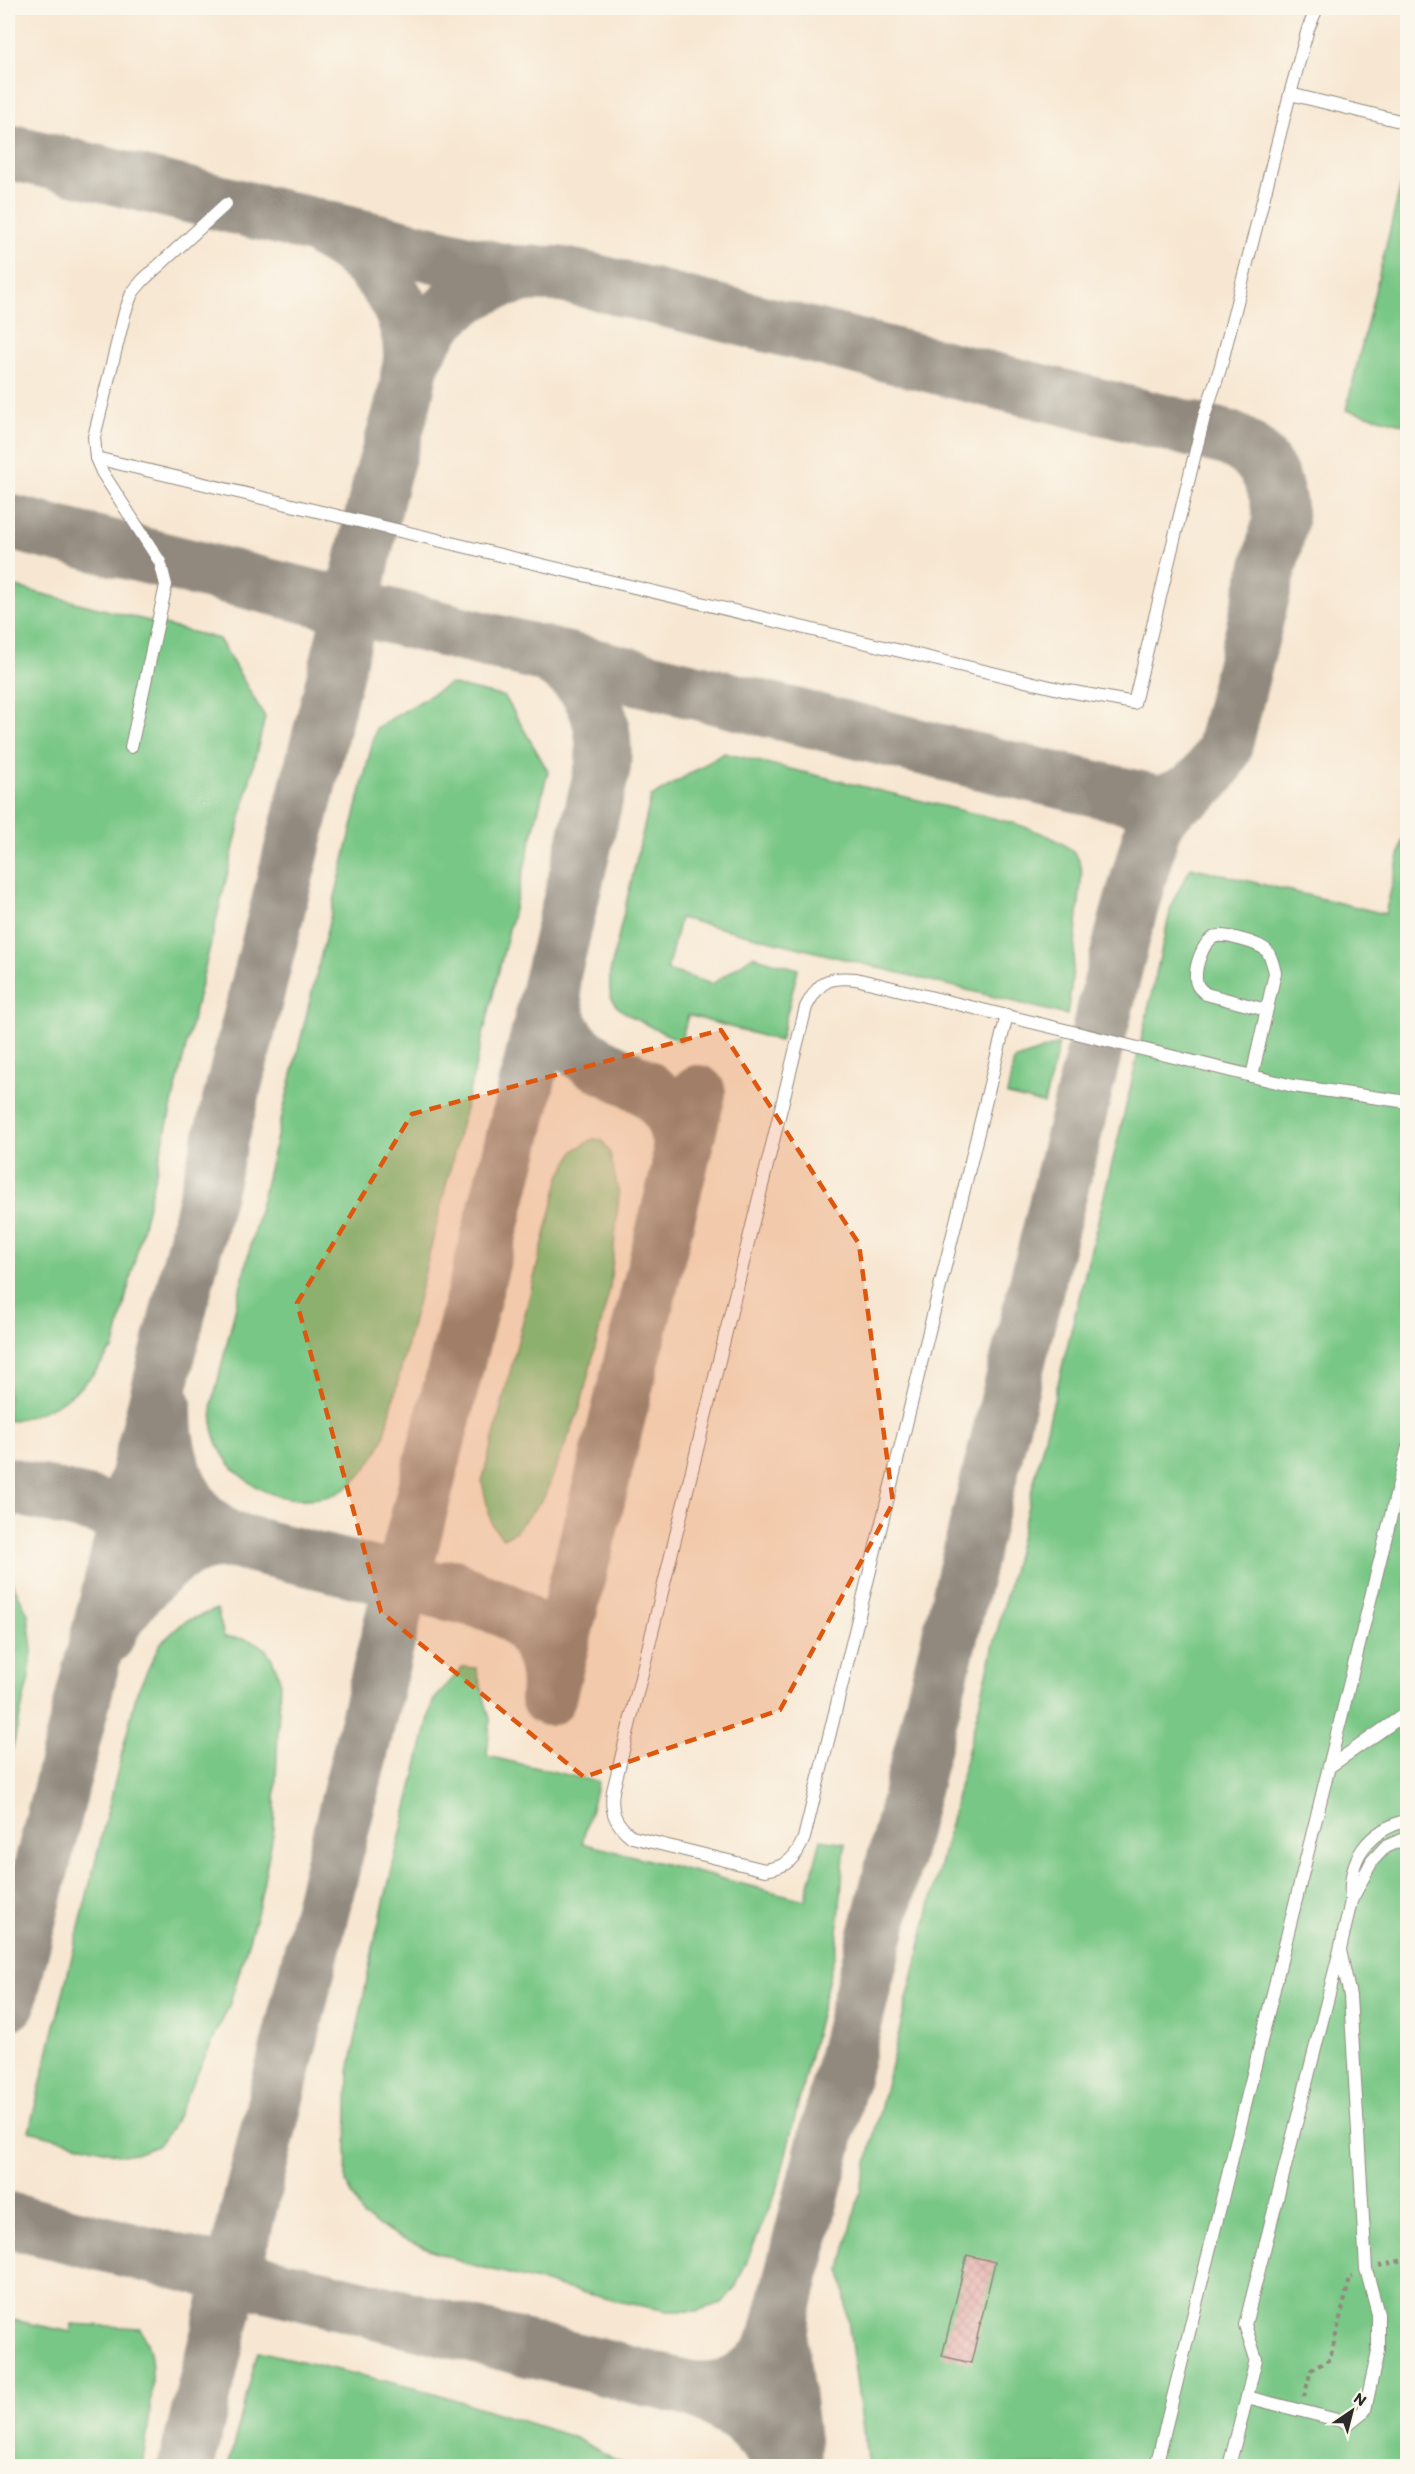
<svg xmlns="http://www.w3.org/2000/svg" width="1415" height="2474" font-family="Itim,sans-serif">
<style>
.grass{fill:#79c786;stroke:#527958;stroke-width:1.5}
.lines{fill:none;stroke-linecap:round;stroke-linejoin:round}
.taxiway{stroke:#91897e;stroke-width:56}
.building{fill:url(#building-cross-hatch)}
.service-casing{stroke:#91897e;stroke-width:14}
.path{stroke:#91897e;stroke-width:4;stroke-dasharray:4.5 4.5;stroke-linecap:butt}
.service{stroke:#fff;stroke-width:12}
.marked{fill:#df570e;fill-opacity:0.2;stroke:#df570e;stroke-width:4.5;stroke-dasharray:12 8;stroke-linejoin:round}
</style>
<defs>
<pattern id="building-cross-hatch" width="8" height="8" patternUnits="userSpaceOnUse" patternTransform="scale(1.5)"><rect width="8" height="8" fill="#e7afac"/><path d="M0 0l8 8M0 8l8-8" fill="none" stroke="#bb8f8c"/></pattern>
</defs>
<rect width="100%" height="100%" fill="#fbf7ec"/>
<filter id="ink" filterUnits="userSpaceOnUse"><feTurbulence type="fractalNoise" baseFrequency=".0167" numOctaves="2"/><feDisplacementMap in="SourceGraphic" scale="12" xChannelSelector="R" yChannelSelector="G"/><feConvolveMatrix kernelMatrix="1 2 1 2 8 2 1 2 1" color-interpolation-filters="sRGB"/></filter>
<filter id="wash" filterUnits="userSpaceOnUse"><feTurbulence type="fractalNoise" baseFrequency=".008" numOctaves="4" result="noise"/><feDisplacementMap in="SourceGraphic" scale="24" xChannelSelector="R" yChannelSelector="G"/><feGaussianBlur stdDeviation="1.35" result="paint"/><feColorMatrix in="noise" values="0 0 0 0 0 0 0 0 0 0 0 0 0 0 0 0 0 1.4 0 .05"/><feComposite in="paint" operator="in"/></filter>
<g filter="url(#wash)">
<rect width="100%" height="100%" fill="#f7e7d2"/>
<g class="grass">
<polygon points="1407,160 1408,425 1407,425 1346,410"/>
<path d="M8 585 219 639 265 717 113 1351H110C84 1391 55 1413 8 1421Z"/>
<path d="M449 684 505 697 548 771 384 1438C374 1459 364 1475 345 1489 333 1497 319 1499 305 1499 262 1500 222 1471 213 1428 212 1421 213 1413 212 1405L376 728Z"/>
<path d="M724 753 1013 823C1034 830 1075 842 1081 866 1082 871 1081 877 1081 881L1071 989 1067 1015 680 918 667 970 712 984 753 956 798 969 780 1041 688 1015 681 1041C666 1034 624 1016 615 1004 608 996 610 982 610 972L651 797Z"/>
<polygon points="1407,824 1407,2466 868,2466 841,2269 1129,1094 1172,903 1191,867 1385,914"/>
<polygon points="1059,1044 1044,1104 1007,1095 1014,1060"/>
<polygon points="593,1139 602,1140 610,1153 619,1195 610,1288 580,1408 544,1497 515,1532 503,1538 492,1525 482,1482 560,1176 575,1150"/>
<polygon points="8,1574 28,1614 32,1651 29,1677 8,1767"/>
<path d="M217 1609 224 1637C261 1639 269 1645 280 1680L274 1829 258 1910 229 2006 171 2129 157 2146 141 2152 122 2155 29 2131 137 1692 160 1644 184 1622Z"/>
<polygon points="463,1667 476,1668 490,1719 487,1756 598,1782 582,1843 805,1900 821,1839 845,1843 837,1944 778,2187 736,2286 722,2303 696,2311 668,2311 617,2301 461,2262 400,2237 363,2217 346,2182 349,2072 374,1943 433,1701"/>
<path d="M8 2319 71 2332 72 2324 140 2328C143 2334 146 2339 148 2345 158 2373 147 2437 142 2466H8Z"/>
<polygon points="258,2351 431,2392 573,2437 628,2466 228,2466"/>
</g>
<g class="lines">
<g class="taxiway">
<path d="M8 153 20 154 509 273 557 274 587 280 1227 438C1265 453 1279 483 1280 522L1224 748C1209 780 1193 796 1158 803L1026 773 8 522"/>
<path d="M408 375C428 316 466 286 527 274"/>
<path d="M552 978C554 1098 661 1048 679 1139 681 1148 679 1158 679 1167"/>
<polyline points="8,1485 486,1602"/>
<path d="M453 1587C469 1598 488 1602 505 1610 538 1625 552 1664 548 1697"/>
<path d="M106 1637C121 1605 163 1557 196 1546 208 1541 220 1540 232 1541 221 1534 207 1527 199 1516 173 1485 163 1444 164 1404"/>
<polyline points="548,1698 698,1093"/>
<path d="M8 2003 352 606C362 563 371 519 382 477 391 443 410 390 411 357 412 304 372 257 328 234"/>
<path d="M8 2220 690 2389C739 2407 756 2425 785 2466"/>
<polyline points="782,2319 780,2342 795,2466"/>
<path d="M690 2389C731 2392 753 2380 775 2344L1126 923 1153 827 1162 812 1176 799"/>
<path d="M186 2466 402 1581 516 1128 603 766C607 714 590 676 541 653"/>
</g>
</g>
<g id="blocks">
<polygon class="building" points="967,2255 995,2262 971,2363 942,2356"/>
</g>
</g>
<g filter="url(#ink)">
<use href="#blocks" fill-opacity="0" stroke="#91897e" stroke-width="1.5"/>
<g class="lines">
<defs>
<g id="service">
<polyline points="1290,94 1408,123"/>
<polyline points="96,458 1063,690 1134,703 1204,417 1220,369 1290,94 1308,29 1317,8"/>
<polyline points="131,747 166,585 160,562 102,472 96,458 94,437 125,312 132,293 143,280 226,204"/>
<path d="M1007 1015 804 1838C796 1858 787 1867 765 1870L632 1837C615 1824 610 1811 613 1791L806 1007C819 982 827 976 856 979L1293 1086 1408 1102"/>
<path d="M1252 1076 1275 973C1273 965 1272 958 1267 951 1260 943 1223 933 1214 937 1202 943 1195 967 1196 979 1196 986 1201 990 1206 994L1266 1010"/>
<polyline points="1329,1767 1408,1712"/>
<path d="M1351 1900C1348 1859 1367 1831 1408 1820"/>
<polyline points="1340,1950 1245,2325 1256,2359 1247,2397 1349,2423 1365,2410 1378,2351 1378,2314 1366,2269 1350,1996 1340,1950 1351,1901 1372,1861 1385,1847 1401,1840 1408,1840"/>
<polyline points="1156,2466 1408,1447"/>
<polyline points="1229,2466 1247,2397"/>
</g>
</defs>
<use href="#service" class="service-casing"/>
<g class="path">
<polyline points="1379,2266 1408,2259"/>
<polyline points="1304,2397 1311,2370 1330,2359 1350,2278 1353,2277"/>
</g>
<use href="#service" class="service"/>
</g>
</g>
<path class="marked" d="M721 1030 859 1244 893 1503 780 1710 584 1777 381 1612 297 1303 412 1114Z"/>
<rect width="1415" height="2474" fill="none" stroke="#fbf7ec" stroke-width="30"/>
<g transform="translate(1352 2411) rotate(35)" stroke="#fbf7ec" stroke-width="4.5" paint-order="stroke">
<path d="M0-4.5L10 22L0 15L-10 22Z" fill="#2b2b2b"/>
<text y="-9" font-size="16" font-weight="bold" text-anchor="middle" fill="#2b2b2b">N</text>
</g>
</svg>
